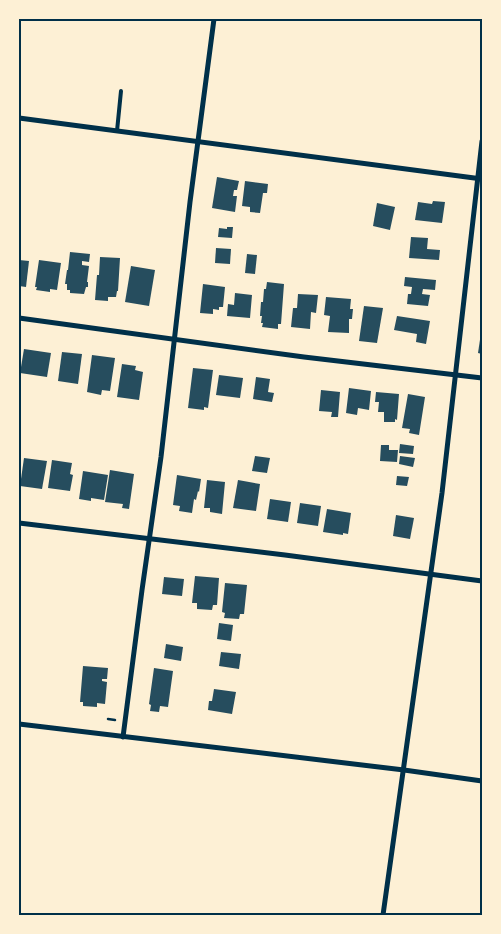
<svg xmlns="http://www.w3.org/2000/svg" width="501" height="934" font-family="'Source Sans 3',sans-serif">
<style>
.building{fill:#264d5e}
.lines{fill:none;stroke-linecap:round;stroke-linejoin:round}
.path{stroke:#003049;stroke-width:2.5}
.service{stroke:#003049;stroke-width:4}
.minor{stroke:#003049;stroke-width:5}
.neatline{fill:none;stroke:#003049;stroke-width:2}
</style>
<rect width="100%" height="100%" fill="#fdf0d5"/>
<g class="building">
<polygon points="217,177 239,181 237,190 234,190 233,196 237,196 235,212 212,208"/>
<polygon points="245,181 268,184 267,193 263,193 260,213 250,212 250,207 242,206"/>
<polygon points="433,201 445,202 442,223 415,220 418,202 432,204"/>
<polygon points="377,203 395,207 390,230 373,226"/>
<polygon points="227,227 233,227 232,238 218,237 219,228 227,229"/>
<polygon points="411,237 428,238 427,249 440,250 439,260 409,258"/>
<polygon points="216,248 231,249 230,264 215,263"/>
<polygon points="70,252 90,254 89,262 82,261 82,265 89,266 87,282 88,282 88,287 86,287 84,294 70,293 70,290 67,290 67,284 65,284 67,270 68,270"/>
<polygon points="247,254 257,255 255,274 245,273"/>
<polygon points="100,257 120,258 118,291 117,291 116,297 108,297 108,301 95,300 97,275 99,275"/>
<polygon points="19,260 29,261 26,287 19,286"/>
<polygon points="39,260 61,263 57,290 50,289 50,292 36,290 37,287 35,287"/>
<polygon points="131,266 155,270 149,306 125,302"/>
<polygon points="405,277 436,280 435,290 423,289 422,294 430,295 428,306 407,304 408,294 411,294 412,287 404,286"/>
<polygon points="267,282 284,284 281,324 278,324 278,329 262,327 263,323 261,323 262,316 260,316 261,302 263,302 264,289 266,289"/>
<polygon points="203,284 225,287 223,307 219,307 219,310 213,309 213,314 200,313"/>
<polygon points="235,293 252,295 250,318 227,316 228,304 234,305"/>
<polygon points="298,294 318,295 316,313 311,312 310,329 291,327 293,308 297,308"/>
<polygon points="326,297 351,299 350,309 353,309 352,319 349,319 349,333 328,332 330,316 324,315"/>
<polygon points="364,306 383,308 377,343 359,341"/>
<polygon points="397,316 430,321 426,344 416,342 417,334 394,330"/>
<polygon points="481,333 482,333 482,354 478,353"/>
<polygon points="24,349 51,353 47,377 20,373"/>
<polygon points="62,352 82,354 78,384 58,381"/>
<polygon points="92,355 115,358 110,391 102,390 101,395 87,392"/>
<polygon points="122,364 136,366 135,370 143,372 139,400 117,397"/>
<polygon points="193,368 213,370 208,408 204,407 204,410 188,408"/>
<polygon points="219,375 243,378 240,398 216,395"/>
<polygon points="256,377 270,379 268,392 274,393 272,402 253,399"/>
<polygon points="349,388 371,391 369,410 358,408 357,415 346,413"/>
<polygon points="321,390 340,392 338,417 331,417 332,412 319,411"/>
<polygon points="376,392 399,394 397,420 395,419 395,422 384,422 384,412 378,412 379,402 375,402"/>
<polygon points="408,394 425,397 419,435 409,433 410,429 402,428"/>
<polygon points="400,444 414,446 413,454 399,453"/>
<polygon points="381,445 389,445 389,450 398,450 397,462 380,461"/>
<polygon points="255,456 270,458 267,473 252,471"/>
<polygon points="400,456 415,458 413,467 399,464"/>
<polygon points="24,458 47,461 42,489 20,486"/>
<polygon points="52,460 72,463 70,474 73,475 70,491 48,488"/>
<polygon points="110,470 134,474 129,509 122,508 123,504 105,502"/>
<polygon points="83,471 108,475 104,500 91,498 91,501 79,499"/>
<polygon points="177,475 201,479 199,492 198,491 196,500 194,499 192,513 179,511 180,506 173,505"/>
<polygon points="397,476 409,477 407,486 396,485"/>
<polygon points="207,480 225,482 222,514 210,512 210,508 204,508"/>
<polygon points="238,480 260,484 256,511 233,508"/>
<polygon points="270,499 291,502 288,522 267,519"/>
<polygon points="300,503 321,506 318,526 297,523"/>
<polygon points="327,509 351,513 348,534 343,533 343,535 323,532"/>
<polygon points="396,515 414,518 410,539 393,536"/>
<polygon points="195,576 219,578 217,605 213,605 212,610 197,609 197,603 192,603"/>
<polygon points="164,577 184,579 182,596 162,594"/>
<polygon points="225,583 247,585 244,614 240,614 239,619 224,618 225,613 222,612"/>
<polygon points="219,623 233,625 231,641 217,639"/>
<polygon points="166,644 183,647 181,661 164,658"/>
<polygon points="221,652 241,654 239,669 219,666"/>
<polygon points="83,666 108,668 107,679 102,679 102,681 107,682 105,704 97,703 97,707 83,706 83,702 80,702"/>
<polygon points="154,668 173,671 168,707 160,706 159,712 150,711 151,705 149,704"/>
<polygon points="214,689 236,692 232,714 208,710 209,701 212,701"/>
</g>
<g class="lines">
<polyline class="path" points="108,719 115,720"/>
<polyline class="service" points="117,131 121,91"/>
<g class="minor">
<polyline points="19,118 482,179"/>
<polyline points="19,318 304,357 482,378"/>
<polyline points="19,523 285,555 482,581"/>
<polyline points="19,724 404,770 482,781"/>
<polyline points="123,737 142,590 161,457 190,202 214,19"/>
<polyline points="383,915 442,493 482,141"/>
</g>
</g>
<rect width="501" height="934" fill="none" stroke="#fdf0d5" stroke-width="40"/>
<rect x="20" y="20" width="461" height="894" class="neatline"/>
</svg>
